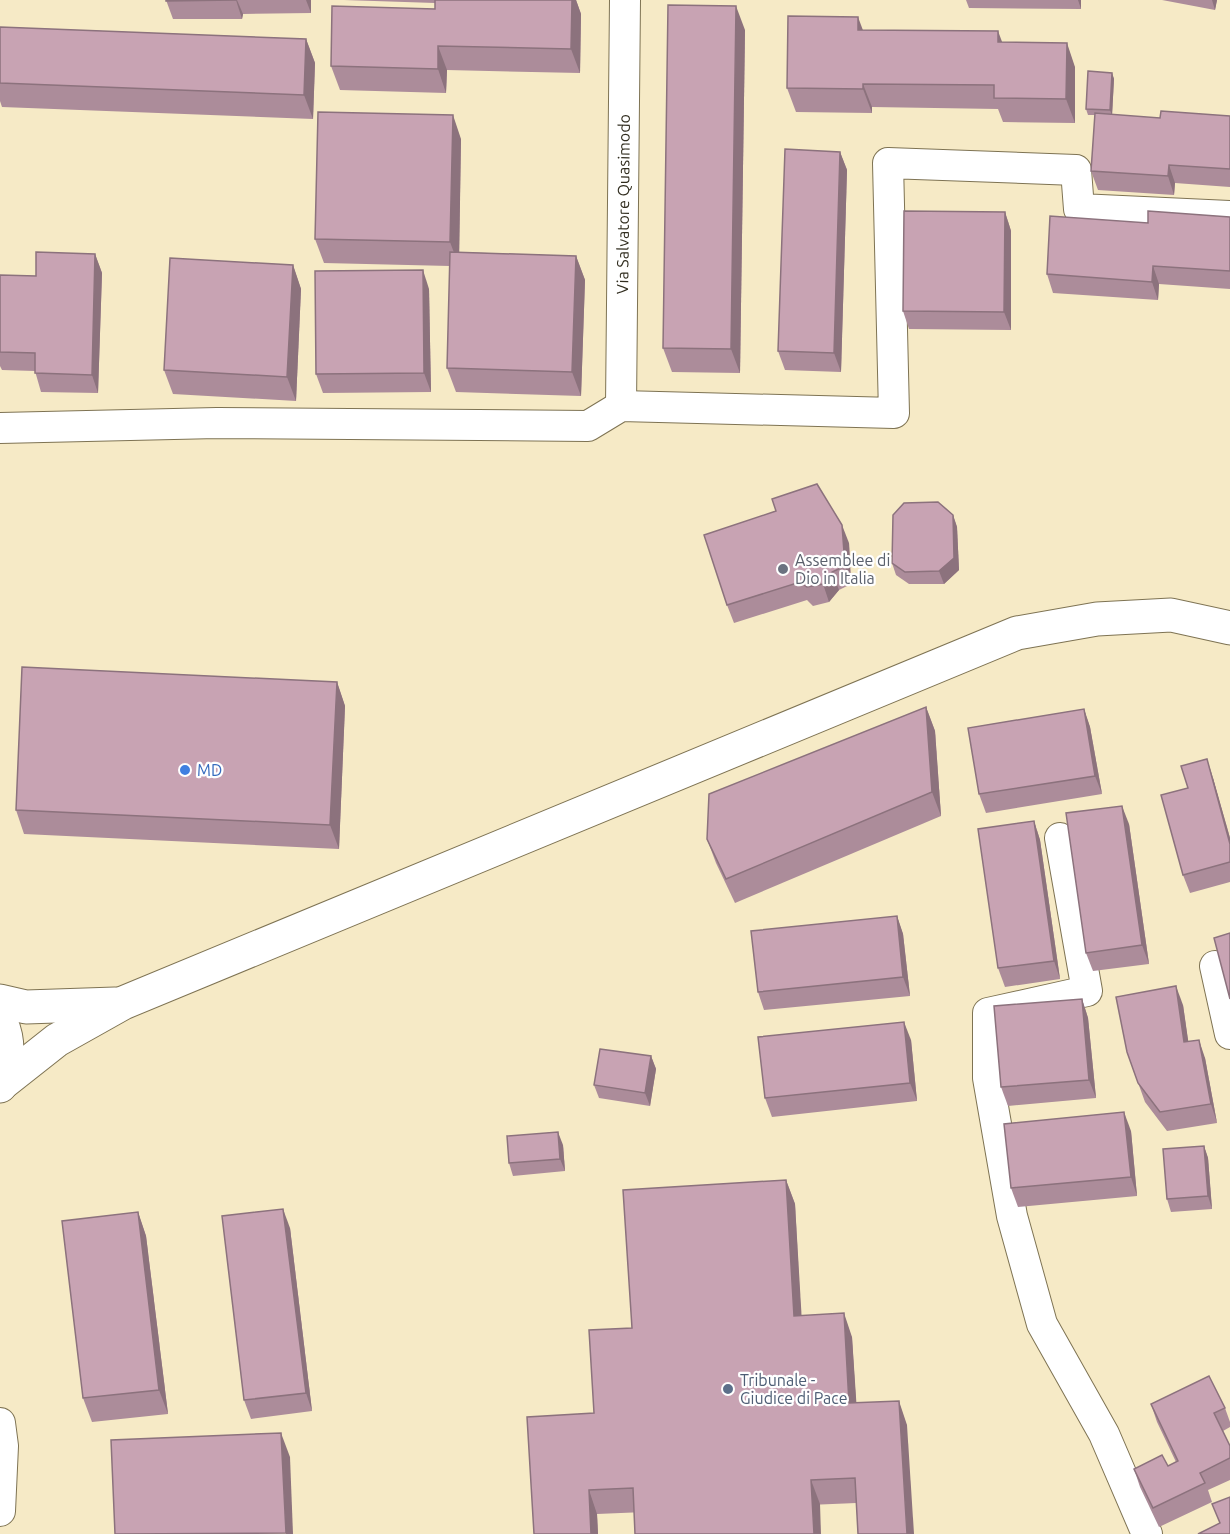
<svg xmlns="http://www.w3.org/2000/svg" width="1230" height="1534" font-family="Ubuntu,sans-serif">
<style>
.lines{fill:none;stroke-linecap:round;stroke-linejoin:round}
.minor-casing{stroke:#7e7353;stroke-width:32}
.tertiary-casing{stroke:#7e7353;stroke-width:35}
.minor{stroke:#fff;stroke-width:30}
.tertiary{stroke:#fff;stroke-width:33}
.wall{fill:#ac8c9a}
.shaded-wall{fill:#8c727d}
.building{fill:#c8a3b3;stroke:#8c727d;stroke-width:1.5}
.worship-dot{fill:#6b7280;stroke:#fff;stroke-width:2}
.shop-dot{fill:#3f7fe0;stroke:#fff;stroke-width:2}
.service-dot{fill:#5c6f8a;stroke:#fff;stroke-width:2}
.labels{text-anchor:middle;stroke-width:4.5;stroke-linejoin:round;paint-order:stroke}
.street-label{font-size:16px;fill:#312d1f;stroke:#fff}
.worship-label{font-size:16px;fill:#5b616d;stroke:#fff;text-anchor:start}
.shop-label{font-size:16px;fill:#366cbe;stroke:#fff;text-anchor:start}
.service-label{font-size:16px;fill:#4e5e75;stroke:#fff;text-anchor:start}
</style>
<rect width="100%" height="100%" fill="#f6eac6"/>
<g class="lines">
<defs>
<g id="minor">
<path id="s1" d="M621 406 625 0"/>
<polyline points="0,428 217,423 588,426 621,406 894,413 888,163 1076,170 1079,209 1230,216"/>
<polyline points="1060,838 1087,991 988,1013 988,1078 1012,1216 1042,1324 1104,1434 1147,1534"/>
<polyline points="1215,966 1230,1034"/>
<polyline points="0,1423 3,1446 0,1511"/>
</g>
<g id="tertiary">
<polyline points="0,1001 26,1007 115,1004"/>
<path d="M0 1020C11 1042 8 1064 0 1086"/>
<polyline points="0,1085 57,1040 123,1003 1017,633 1097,619 1171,615 1230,628"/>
</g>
</defs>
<use href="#minor" class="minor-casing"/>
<use href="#tertiary" class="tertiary-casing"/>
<use href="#minor" class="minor"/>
<use href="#tertiary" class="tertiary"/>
</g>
<g class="wall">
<polygon points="166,0 311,0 311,13 243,14 242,19 173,19"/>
<polygon points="344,0 576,0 581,14 580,73 447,70 446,93 340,90 331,66 435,9 435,3"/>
<polygon points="966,0 1081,0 1081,9 969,8"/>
<polygon points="1162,0 1217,0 1215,10"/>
<polygon points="0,27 306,39 315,63 313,119 2,107 0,101"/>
<polygon points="745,30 740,373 672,372 663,348"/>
<polygon points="863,30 1002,43 1075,67 1075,123 1003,122 998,109 872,107 872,113 796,112 787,88"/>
<polygon points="1112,73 1114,79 1112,115 1160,118 1230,116 1230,187 1175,183 1174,195 1098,190 1091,171 1095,115 1088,115 1086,109"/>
<polygon points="461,139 459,252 576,256 585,280 581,396 456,392 447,368 450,266 324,263 315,239"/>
<polygon points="840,152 847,170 841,372 785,370 778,351"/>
<polygon points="1005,212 1011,231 1011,330 909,329 903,311"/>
<polygon points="1230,217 1230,289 1159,284 1158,300 1053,293 1047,274"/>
<polygon points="95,254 102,273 98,393 41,392 35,371 2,370 0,366 0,275 36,276"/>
<polygon points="293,265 301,289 296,401 173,394 164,370"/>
<polygon points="429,289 431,392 323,393 316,374"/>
<polygon points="953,515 957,527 959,570 944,584 909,584 896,575 892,563"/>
<polygon points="849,543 851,584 839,590 829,602 813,606 807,600 734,623 727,605"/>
<polygon points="337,682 345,706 339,849 24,834 16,810"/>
<polygon points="926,707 935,731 941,816 735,903 716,863 707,839"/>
<polygon points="1084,709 1090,727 1102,794 986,813 979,794"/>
<polygon points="1213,778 1230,838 1230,882 1190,893 1183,875"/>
<polygon points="1034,821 1040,840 1060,979 1005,987 998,968"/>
<polygon points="1129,824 1149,964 1093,971 1086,953"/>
<polygon points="897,916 903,934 910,996 764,1010 758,992"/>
<polygon points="1082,999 1088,1018 1096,1098 1008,1106 1001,1087"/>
<polygon points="1183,1005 1188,1041 1205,1058 1217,1123 1167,1131 1145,1102 1127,1052"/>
<polygon points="911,1040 917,1101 772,1117 765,1098"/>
<polygon points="651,1056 656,1069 650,1106 599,1098 594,1085"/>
<polygon points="1131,1131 1137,1196 1018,1207 1011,1188"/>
<polygon points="563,1145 565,1171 513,1176 509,1163"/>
<polygon points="1204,1146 1208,1158 1212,1209 1171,1212 1167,1199"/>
<polygon points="786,1180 795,1204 801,1316 852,1337 856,1403 907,1425 856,1503 597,1514 598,1534 534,1534 594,1413 632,1328"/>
<polygon points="138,1212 146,1236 168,1414 92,1422 83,1398"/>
<polygon points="290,1228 312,1411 251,1419 244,1400"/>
<polygon points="1151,1404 1225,1408 1230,1422 1230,1427 1223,1431 1230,1446 1230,1480 1208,1490 1212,1502 1159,1527 1140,1487 1134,1469 1168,1466 1176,1462 1157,1422"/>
</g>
<g class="shaded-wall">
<polygon points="236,0 237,0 243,14 242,19"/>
<polygon points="306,0 311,0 311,13"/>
<polygon points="572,0 576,0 581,14 580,73 571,49"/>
<polygon points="1078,0 1081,0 1081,9"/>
<polygon points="1212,0 1217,0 1215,10"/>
<polygon points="736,6 745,30 740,373 731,349"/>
<polygon points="858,17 867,41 858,30"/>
<polygon points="998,31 1007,55 998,42"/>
<polygon points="306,39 315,63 313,119 304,95"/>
<polygon points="1067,43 1075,67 1075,123 1066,99"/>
<polygon points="438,46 447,70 446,93 438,69"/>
<polygon points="1112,73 1114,79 1112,116 1110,110"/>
<polygon points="863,84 872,107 872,113 863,89"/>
<polygon points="453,115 461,139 459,266 450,242"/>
<polygon points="840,152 847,170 841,372 834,353"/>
<polygon points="1169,165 1175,183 1174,195 1168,176"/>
<polygon points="1005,212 1011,231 1011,330 1004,312"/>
<polygon points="95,254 102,273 98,393 92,375"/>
<polygon points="576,256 585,280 581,396 572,372"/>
<polygon points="293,265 301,289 296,401 287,377"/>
<polygon points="1153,266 1159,284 1158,300 1152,282"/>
<polygon points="423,270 429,289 431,392 424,373"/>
<polygon points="953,515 957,527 959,570 944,584 939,571"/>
<polygon points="842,525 849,543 851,584 845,566"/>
<polygon points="832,572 839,590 829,602 823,584"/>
<polygon points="337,682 345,706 339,849 330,825"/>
<polygon points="926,707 935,731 941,816 932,792"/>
<polygon points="1084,709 1090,727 1102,794 1095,776"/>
<polygon points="1207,759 1213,778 1230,838 1230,844"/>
<polygon points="1122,806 1129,824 1149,964 1142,945"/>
<polygon points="1034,821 1040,840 1060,979 1054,961"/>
<polygon points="897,916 903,934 910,996 903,977"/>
<polygon points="1176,986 1183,1005 1191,1060 1184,1042"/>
<polygon points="1082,999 1088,1018 1096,1098 1089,1080"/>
<polygon points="904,1022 911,1040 917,1101 910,1083"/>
<polygon points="1199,1040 1205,1058 1217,1123 1211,1104"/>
<polygon points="651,1056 656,1069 650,1106 645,1093"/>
<polygon points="1124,1112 1131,1131 1137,1196 1131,1177"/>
<polygon points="558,1132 563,1145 565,1171 560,1159"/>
<polygon points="1204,1146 1208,1158 1212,1209 1208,1196"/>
<polygon points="786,1180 795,1204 803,1340 794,1316"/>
<polygon points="283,1209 290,1228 312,1411 306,1393"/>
<polygon points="138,1212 146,1236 168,1414 159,1390"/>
<polygon points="844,1313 852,1337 858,1427 849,1403"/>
<polygon points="899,1401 907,1425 914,1534 907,1534"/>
<polygon points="281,1433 290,1457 293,1534 286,1534"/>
<polygon points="811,1480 820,1504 821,1534 814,1534"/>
<polygon points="589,1490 597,1514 598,1534 591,1534"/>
</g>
<g class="building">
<polygon points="166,0 236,0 166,1"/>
<polygon points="435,0 572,0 571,49 438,46 438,69 331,66 332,6 435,9"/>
<polygon points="668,5 736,6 731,349 663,348"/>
<polygon points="788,16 858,17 858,30 998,31 998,42 1067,43 1066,99 994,98 994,85 863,84 863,89 787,88"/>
<polygon points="0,27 306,39 304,95 0,83"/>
<polygon points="1088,71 1112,73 1110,110 1086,109"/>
<polygon points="1161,111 1230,116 1230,169 1169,165 1168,176 1091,171 1095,113 1160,118"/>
<polygon points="318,112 453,115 450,242 315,239"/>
<polygon points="785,149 840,152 834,353 778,351"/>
<polygon points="904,211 1005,212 1004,312 903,311"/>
<polygon points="1148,211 1230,217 1230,271 1153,266 1152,282 1047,274 1050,216 1148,223"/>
<polygon points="36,252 95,254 92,375 35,373 35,353 0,352 0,275 36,276"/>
<polygon points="450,252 576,256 572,372 447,368"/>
<polygon points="170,258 293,265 287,377 164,370"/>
<polygon points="423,270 424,373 316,374 315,271"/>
<polygon points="817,484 842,525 845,566 832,572 823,584 807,587 800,582 727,605 704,535 776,511 772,499"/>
<polygon points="938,502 953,515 954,558 939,571 905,572 892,563 893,515 904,503"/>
<polygon points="22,667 337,682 330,825 16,810"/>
<polygon points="926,707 932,792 726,879 707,839 709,794"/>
<polygon points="1084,709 1095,776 979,794 968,728"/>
<polygon points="1207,759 1230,844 1230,862 1183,875 1161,795 1188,788 1181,766"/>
<polygon points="1122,806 1142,945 1086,953 1066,813"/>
<polygon points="1034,821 1054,961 998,968 978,829"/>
<polygon points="897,916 903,977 758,992 751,931"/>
<polygon points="1230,933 1230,999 1214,938"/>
<polygon points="1176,986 1184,1042 1199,1040 1211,1104 1160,1112 1138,1083 1127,1052 1116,997"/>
<polygon points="1082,999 1089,1080 1001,1087 994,1006"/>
<polygon points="904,1022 910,1083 765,1098 758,1037"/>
<polygon points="600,1049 651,1056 645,1093 594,1085"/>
<polygon points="1124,1112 1131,1177 1011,1188 1004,1124"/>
<polygon points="558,1132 560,1159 509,1163 507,1136"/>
<polygon points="1204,1146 1208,1196 1167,1199 1163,1149"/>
<polygon points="786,1180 794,1316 844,1313 849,1403 899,1401 907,1534 858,1534 855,1478 811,1480 814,1534 635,1534 633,1488 589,1490 591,1534 534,1534 527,1417 594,1413 589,1330 632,1328 623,1190"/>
<polygon points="283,1209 306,1393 244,1400 222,1216"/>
<polygon points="138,1212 159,1390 83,1398 62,1221"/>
<polygon points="1209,1376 1225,1408 1214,1413 1230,1446 1230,1458 1200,1473 1205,1483 1153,1508 1134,1469 1162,1455 1168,1466 1178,1461 1151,1404"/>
<polygon points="281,1433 286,1533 115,1534 111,1440"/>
<polygon points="1230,1497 1230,1534 1198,1534 1220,1523 1212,1504"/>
</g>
<circle class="worship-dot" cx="783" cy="569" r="6"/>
<circle class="shop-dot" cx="185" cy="770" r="6"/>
<circle class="service-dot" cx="728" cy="1389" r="6"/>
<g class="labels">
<g class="street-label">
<text dy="6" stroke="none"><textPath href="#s1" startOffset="202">Via Salvatore Quasimodo</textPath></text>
</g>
<g class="worship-label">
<text x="795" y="566">Assemblee di<tspan x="795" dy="18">Dio in Italia</tspan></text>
</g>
<g class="shop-label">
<text x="197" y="776">MD</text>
</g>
<g class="service-label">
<text x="740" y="1386">Tribunale -<tspan x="740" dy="18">Giudice di Pace</tspan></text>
</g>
</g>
</svg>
